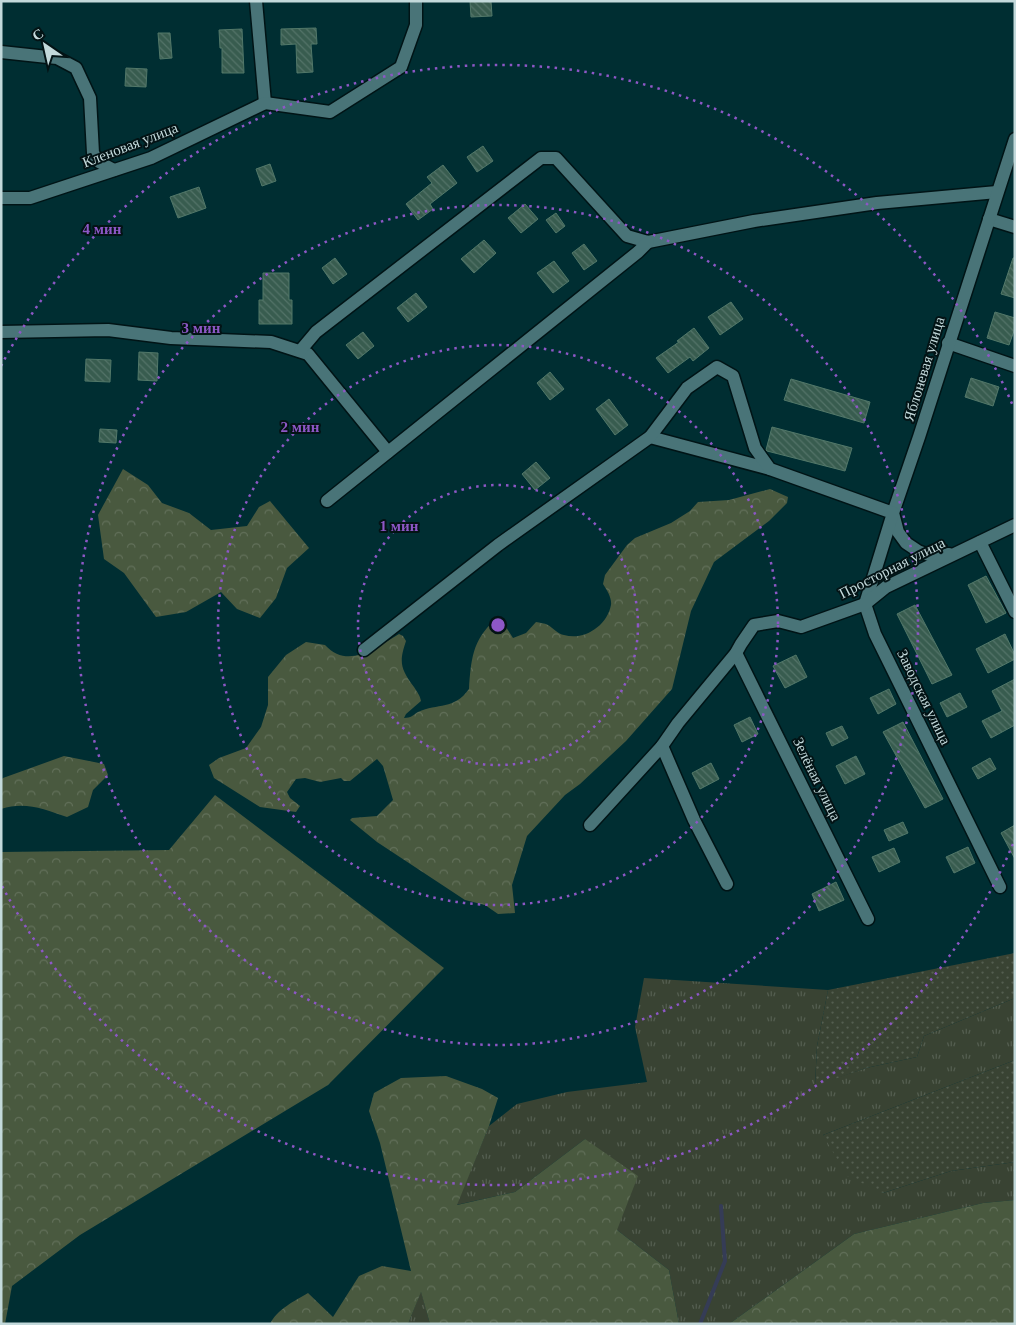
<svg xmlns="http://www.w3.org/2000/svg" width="1016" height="1325" font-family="'Times New Roman',serif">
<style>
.grass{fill:url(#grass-tufts)}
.forest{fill:url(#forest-crowns)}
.garden{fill:url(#garden-dots)}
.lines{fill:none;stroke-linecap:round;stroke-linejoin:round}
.stream{stroke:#353c56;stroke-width:4}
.building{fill:url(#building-back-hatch);stroke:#527869}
.street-casing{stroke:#001416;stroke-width:15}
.street{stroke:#497478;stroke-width:12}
.ring{fill:none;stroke:#8d57c6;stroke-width:2.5;stroke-dasharray:2.5 5}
.labels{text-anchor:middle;stroke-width:4;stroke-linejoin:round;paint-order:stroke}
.street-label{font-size:15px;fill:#c3d9db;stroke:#031315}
.centre{fill:#8d57c6;stroke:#031315;stroke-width:2.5}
.ring-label{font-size:15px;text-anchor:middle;font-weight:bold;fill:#8d57c6;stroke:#031315;stroke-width:4;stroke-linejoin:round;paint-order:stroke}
</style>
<defs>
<pattern id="grass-tufts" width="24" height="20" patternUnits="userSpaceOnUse" patternTransform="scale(1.25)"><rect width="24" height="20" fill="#394333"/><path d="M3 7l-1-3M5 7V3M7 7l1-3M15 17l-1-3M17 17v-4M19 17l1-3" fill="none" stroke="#545e50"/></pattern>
<pattern id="forest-crowns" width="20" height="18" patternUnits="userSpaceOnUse" patternTransform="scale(1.25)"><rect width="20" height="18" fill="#49593f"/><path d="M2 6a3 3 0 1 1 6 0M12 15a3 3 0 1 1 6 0" fill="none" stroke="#62705a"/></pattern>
<pattern id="garden-dots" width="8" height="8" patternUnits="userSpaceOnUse" patternTransform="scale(1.25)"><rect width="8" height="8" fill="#394333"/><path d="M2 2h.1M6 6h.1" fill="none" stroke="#545e50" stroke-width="1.8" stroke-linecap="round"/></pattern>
<pattern id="building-back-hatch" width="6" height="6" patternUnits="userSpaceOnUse" patternTransform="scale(1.25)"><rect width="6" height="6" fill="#385c4f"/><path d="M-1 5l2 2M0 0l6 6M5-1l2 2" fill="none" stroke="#537368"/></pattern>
</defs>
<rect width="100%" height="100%" fill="#002e32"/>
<g class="grass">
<polygon points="644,978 828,990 817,1046 815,1085 866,1068 917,1057 924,1036 1015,998 1015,1060 823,1135 883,1193 951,1171 1015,1162 1015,1200 983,1203 854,1234 729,1324 679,1324 669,1270 617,1230 585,1139 515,1192 456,1205 489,1126 517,1104 567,1092 647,1082 635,1027"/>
<polygon points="421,1291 430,1324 408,1324"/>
</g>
<g class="forest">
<polygon points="123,469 148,485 162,503 189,513 211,530 247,526 259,507 270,501 309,548 287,568 276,598 260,618 237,609 221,592 186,612 156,617 124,573 104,559 98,515"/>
<path d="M770 489 788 497 787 503 769 521 714 562 691 611 672 689 626 741 580 784 565 795 527 836 512 885 515 913 498 914 485 905 465 900 377 842 350 820 352 818 377 816 393 800 383 766 377 759 350 781H344L341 778 320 782 305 778 296 779 287 792 290 798 300 806 296 812 260 807 214 778 209 765 219 758 246 748 261 727 268 705V677L286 655 306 642 325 645C348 670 375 648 399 634L403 636 406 641C399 662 400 668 414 687 417 692 420 695 421 701L406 714 404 718C411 718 413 715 418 712 438 703 454 710 469 689 471 661 472 640 495 620L504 624 513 638 526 633 536 622C540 623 544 623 548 625 553 628 558 634 564 635 584 641 607 626 611 605 612 598 607 590 603 584L605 575 627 545 635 538 671 523 690 511 698 502 729 500Z"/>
<path d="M64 756 104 764 108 775 93 790 88 807 67 817C44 809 25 801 1 809V780L3 778Z"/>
<polygon points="215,795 444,968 328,1085 80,1235 12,1286 5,1324 1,1324 1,852 169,850"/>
<path d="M446 1076 482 1089 498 1098 489 1126 457 1205 515 1192 585 1139 638 1176 617 1230 669 1270 679 1324H430L421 1292 408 1324H270C277 1309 295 1301 308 1293L333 1317 359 1276 382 1266 411 1271 380 1143 369 1111 374 1093 401 1078Z"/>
<polygon points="1015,1200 1015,1324 729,1324 854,1234 983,1203"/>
</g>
<g class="garden">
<polygon points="1015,953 1015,998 924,1036 917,1057 866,1068 815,1086 817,1046 828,990"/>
<polygon points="1015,1060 1015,1162 951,1171 883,1193 847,1176 823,1135"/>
</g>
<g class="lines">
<polyline class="stream" points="700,1324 725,1261 721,1206"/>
</g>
<g class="building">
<polygon points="470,1 491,1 492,16 471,17"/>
<polygon points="316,28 317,44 311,44 313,72 297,73 296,44 281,45 281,29"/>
<polygon points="242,29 244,73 222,73 222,48 220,48 219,30"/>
<polygon points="158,33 170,33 172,58 160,59"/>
<polygon points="126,68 147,69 146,87 125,86"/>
<polygon points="483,146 493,161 477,172 467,157"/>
<polygon points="270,164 276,181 262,186 256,169"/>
<polygon points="443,165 457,183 430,204 433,209 418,220 406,204 432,183 427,177"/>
<polygon points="199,187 206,208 178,218 170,197"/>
<polygon points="525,204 538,219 521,233 508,218"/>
<polygon points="556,213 565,226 556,233 546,220"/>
<polygon points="484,240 496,253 474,273 461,259"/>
<polygon points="584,244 597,261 584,270 572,253"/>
<polygon points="335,258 347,274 333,284 322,268"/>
<polygon points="1013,258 1015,258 1015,298 1001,294"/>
<polygon points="554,261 569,281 553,293 537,273"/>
<polygon points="263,273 289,273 289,300 292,300 292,324 259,324 259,300 263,300"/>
<polygon points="416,293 427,307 408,322 397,308"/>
<polygon points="731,302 743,319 720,335 708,317"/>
<polygon points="995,312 1015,318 1015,328 1009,345 987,338"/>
<polygon points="694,328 709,348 693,361 690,357 668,373 656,358 679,342 677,341"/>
<polygon points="363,332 374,346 358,359 346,345"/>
<polygon points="139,352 158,353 157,381 138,380"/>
<polygon points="86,359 111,360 110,382 85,381"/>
<polygon points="550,372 564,389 550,400 537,383"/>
<polygon points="971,378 999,387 993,406 965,397"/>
<polygon points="791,379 870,402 864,423 784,400"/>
<polygon points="609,399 628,425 615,435 596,409"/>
<polygon points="772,427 852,448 845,471 767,451 766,450"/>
<polygon points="100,429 117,430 116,443 99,442"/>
<polygon points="536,462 550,478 535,490 522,474"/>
<polygon points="986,576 1006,613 986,623 968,585"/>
<polygon points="915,605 952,675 932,684 897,614"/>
<polygon points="1005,634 1015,655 1015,659 988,673 976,649"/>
<polygon points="796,655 807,677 785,688 773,666"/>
<polygon points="1015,679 1015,725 991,738 982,721 1002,711 992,691"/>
<polygon points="889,689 896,704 878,714 870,698"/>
<polygon points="960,693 967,707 947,717 940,703"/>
<polygon points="750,717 758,734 742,742 734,725"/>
<polygon points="903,722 943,799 925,808 883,732"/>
<polygon points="842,726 848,738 832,746 826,733"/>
<polygon points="856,756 865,774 845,784 836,766"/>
<polygon points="990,758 996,769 978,779 972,768"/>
<polygon points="711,763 719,779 700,789 692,773"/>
<polygon points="903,822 908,833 889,841 884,830"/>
<polygon points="1015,825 1015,859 1001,833"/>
<polygon points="968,847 975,863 954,873 946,857"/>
<polygon points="894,848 900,862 879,872 872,857"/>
<polygon points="836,882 844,900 819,911 812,894"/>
</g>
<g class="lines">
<defs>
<g id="street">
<polyline points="256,1 265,103"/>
<polyline points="1,52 57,58 76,68 90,98 93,153 99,162 114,170"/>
<polyline points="265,103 330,112 401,67 416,25 416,1"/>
<polyline points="1,198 30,198 151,158 265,103"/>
<polyline points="989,219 1015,227"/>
<polyline points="1,332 108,330 171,338 271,342 308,354 388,452"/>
<polyline points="948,343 1015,366"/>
<polyline points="300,351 316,332 541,158 556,158 627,236 648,242 754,221 877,203 997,192"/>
<polyline points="650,437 770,469"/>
<polyline points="327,501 638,252 648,242"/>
<polyline points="980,542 1015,612"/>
<polyline points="949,554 934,557 918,551 906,543 898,532 893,513 919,437 1015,139"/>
<polyline points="364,650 498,545 650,437 687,388 717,367 733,376 755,448 770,469 893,513 865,604 875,634 1000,887"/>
<polyline points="736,653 868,919"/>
<polyline points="590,825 662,746"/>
<polyline points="727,884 694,820 662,746 678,723 736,653 741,644 754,625 778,621 801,627 865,604 886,587 1015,525"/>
</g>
</defs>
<use href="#street" class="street-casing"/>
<use href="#street" class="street"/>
</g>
<g class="ring">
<circle cx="498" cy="625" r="140"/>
<circle cx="498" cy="625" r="280"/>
<circle cx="498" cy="625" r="420"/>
<path d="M1013 844A560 560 0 0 1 1 884M1 366A560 560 0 0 1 1013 406"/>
</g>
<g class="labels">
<g class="street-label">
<text transform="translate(130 145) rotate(-21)" y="5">Кленовая улица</text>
<text transform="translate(924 369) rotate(-73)" y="5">Яблоневая улица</text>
<text transform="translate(892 568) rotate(-27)" y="5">Просторная улица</text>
<text transform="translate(924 697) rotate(64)" y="5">Заводская улица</text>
<text transform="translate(817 779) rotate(64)" y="5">Зелёная улица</text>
</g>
</g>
<circle cx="498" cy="625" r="8" class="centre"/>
<g class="ring-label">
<text x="102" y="234">4 мин</text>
<text x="201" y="333">3 мин</text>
<text x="300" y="432">2 мин</text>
<text x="399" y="531">1 мин</text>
</g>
<rect width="1016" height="1325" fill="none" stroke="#c3d9db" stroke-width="5"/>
<g transform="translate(45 45) rotate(326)" stroke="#031315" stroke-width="4" paint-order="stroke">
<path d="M0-4L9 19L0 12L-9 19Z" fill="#c3d9db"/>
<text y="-8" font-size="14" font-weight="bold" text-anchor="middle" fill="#c3d9db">С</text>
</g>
</svg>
